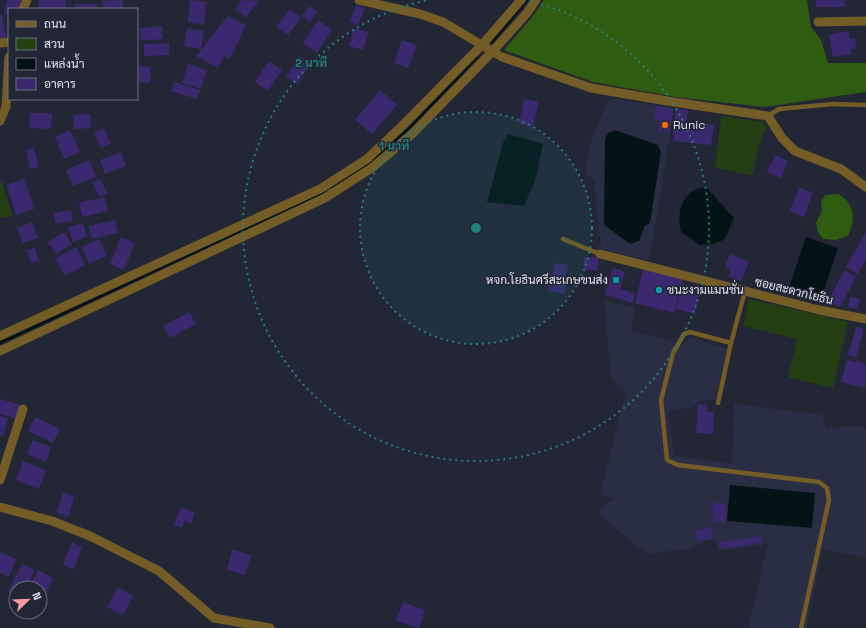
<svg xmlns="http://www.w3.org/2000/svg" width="866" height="628" font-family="'Space Grotesk',Sarabun,sans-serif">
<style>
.built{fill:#2a2e44}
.green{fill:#244012}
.forest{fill:#2f5c10}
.water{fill:#041416}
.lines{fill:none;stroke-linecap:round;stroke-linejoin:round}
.stream{stroke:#041416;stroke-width:3}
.building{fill:#3a296f}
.lane{stroke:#735c25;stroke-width:4.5}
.street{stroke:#735c25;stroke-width:9}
.ring{fill:none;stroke:#24817b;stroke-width:2;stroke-dasharray:2 4}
.food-dot{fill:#e8710a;stroke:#222635;stroke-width:1.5}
.culture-dot{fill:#0f9aa8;stroke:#222635;stroke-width:1.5}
.labels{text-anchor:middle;stroke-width:3;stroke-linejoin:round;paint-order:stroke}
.poi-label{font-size:12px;fill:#e0e3ee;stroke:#222635;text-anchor:start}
.street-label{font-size:12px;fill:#e0e3ee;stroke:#222635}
.centre{fill:#24817b;stroke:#222635;stroke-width:2}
.ring-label{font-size:12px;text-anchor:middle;font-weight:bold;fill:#24817b;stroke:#222635;stroke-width:3;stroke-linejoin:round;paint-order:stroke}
</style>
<rect width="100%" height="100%" fill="#222635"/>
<g class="built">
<polygon points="609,98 674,108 649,261 601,249 594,180 586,173 589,146"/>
<polygon points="605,301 635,308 631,330 683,344 691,337 728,349 715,400 700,400 693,407 668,411 674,456 732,463 734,404 822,415 826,428 859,426 866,429 866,558 823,549 806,628 748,628 768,544 719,551 715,539 705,541 688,549 647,554 600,515 600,509 614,498 600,495 626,391 618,386 612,378 610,370"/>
</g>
<g class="green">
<polygon points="723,116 763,122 767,128 761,139 752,176 715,167 721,119"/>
<polygon points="0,182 2,182 12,216 0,218"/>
<polygon points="749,299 848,322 833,388 788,377 797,339 743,326"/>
</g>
<g class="forest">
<polygon points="544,0 807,0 811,27 821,40 828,63 866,63 866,92 765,107 675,97 593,82 504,50 533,16"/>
<path d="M838 194C855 203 856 219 848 236L836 240 823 239 818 232 816 223 822 211 821 202 825 195Z"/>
</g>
<g class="water">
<polygon points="615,130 658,145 661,152 650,223 645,226 639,241 630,244 604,225 605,139 608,133"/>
<polygon points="508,134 543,144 536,178 524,206 487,202 503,143"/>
<path d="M706 187 734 218 725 239 714 244 700 245 681 232C676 211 682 190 706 187Z"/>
<polygon points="806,237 838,248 820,302 788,290"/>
<polygon points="730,485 815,493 812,528 727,521"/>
</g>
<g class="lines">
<g class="stream">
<polyline points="492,42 527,0"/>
<polyline points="331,187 370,163 408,130 477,57"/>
<polyline points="0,343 323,192"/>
</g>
</g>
<g class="building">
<polygon points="7,0 22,0 19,9 9,9 9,16 4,14"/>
<polygon points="39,0 66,0 65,9 38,9"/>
<polygon points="123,0 123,9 103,9 102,1"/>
<polygon points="190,0 206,2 204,24 188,22"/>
<polygon points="242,0 259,1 246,17 235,9"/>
<rect x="816" y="0" width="29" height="7"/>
<polygon points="74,4 97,4 97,9 75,9"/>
<polygon points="356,5 365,9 358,25 350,22"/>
<polygon points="310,6 317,12 310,22 302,16"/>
<polygon points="290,9 301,18 288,35 276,27"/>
<polygon points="0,15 2,15 6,37 0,38"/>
<polygon points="228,16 246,25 230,59 224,56 218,68 196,56"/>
<polygon points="318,20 332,29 317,53 303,43"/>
<polygon points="162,26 163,39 141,41 139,28"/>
<polygon points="187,28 204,31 201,49 184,46"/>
<polygon points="354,28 369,32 363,50 349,46"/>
<polygon points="848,31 850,39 855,38 856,48 851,49 852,54 833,57 829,35"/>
<polygon points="402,40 417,45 408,68 394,63"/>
<polygon points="169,43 169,55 144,56 144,44"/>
<polygon points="299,56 310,62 298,84 286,77"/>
<polygon points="269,61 282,70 268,91 255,82"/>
<polygon points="188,64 207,70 201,89 182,83"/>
<polygon points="137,66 151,67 150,83 137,82"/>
<polygon points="174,82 200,90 197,99 171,91"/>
<polygon points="380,90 397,105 372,134 355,120"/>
<polygon points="524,99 539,102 533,127 519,124"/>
<polygon points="656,106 673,109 670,133 658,131 660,119 654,118"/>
<polygon points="676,109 688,110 686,123 691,123 690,130 700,131 701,123 714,125 711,145 673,141"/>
<polygon points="30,113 52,113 51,129 29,128"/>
<polygon points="90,114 91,128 74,129 73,115"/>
<polygon points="104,128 111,144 101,148 94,133"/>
<polygon points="70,130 80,152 64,159 55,137"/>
<polygon points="34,148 39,167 30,169 26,150"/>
<polygon points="121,152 126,166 105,174 100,160"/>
<polygon points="775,155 788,161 781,178 767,172"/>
<polygon points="89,160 96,177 73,186 66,170"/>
<polygon points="24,179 34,209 16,215 7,185"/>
<polygon points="101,179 107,194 99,197 92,182"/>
<polygon points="799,187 813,193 804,217 790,211"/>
<polygon points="104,197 108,211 82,217 79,203"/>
<polygon points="71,210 73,221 56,224 54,213"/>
<polygon points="115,220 118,233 92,239 88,226"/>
<polygon points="32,222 38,238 23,243 17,228"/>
<polygon points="83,223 87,237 73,242 68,227"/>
<polygon points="64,232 72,244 56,254 48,242"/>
<polygon points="866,232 866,259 858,274 846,267"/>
<polygon points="121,237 135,243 124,270 110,264"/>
<polygon points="99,239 107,256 89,264 82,247"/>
<polygon points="76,247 85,265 65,276 55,258"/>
<polygon points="35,248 39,261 31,263 27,250"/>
<polygon points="730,254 749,262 741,281 728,276 731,270 725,267"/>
<rect x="584" y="257" width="14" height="13"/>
<polygon points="555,263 568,265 565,279 552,277"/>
<polygon points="644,267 683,277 674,313 635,303"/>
<polygon points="613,268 625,272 620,289 635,293 633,303 605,295"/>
<polygon points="845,270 856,277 840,307 828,301"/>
<polygon points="550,282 566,284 564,294 548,291"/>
<polygon points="681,287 689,289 688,293 699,296 695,314 676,309"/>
<polygon points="850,297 860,299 858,309 848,307"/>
<polygon points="189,312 196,324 170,338 163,326"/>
<polygon points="856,327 864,329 856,358 848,355"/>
<polygon points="847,360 856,362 856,360 866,365 865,388 841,382"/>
<polygon points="0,399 20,405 16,419 0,414"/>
<polygon points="698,404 707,405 707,412 714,412 713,434 696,433"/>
<polygon points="0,416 8,418 3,436 0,435"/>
<polygon points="35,417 60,429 53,443 28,431"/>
<polygon points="33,440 51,447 46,462 27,454"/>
<polygon points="23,461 46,470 39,489 16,480"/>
<polygon points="63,492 74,496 69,517 57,513"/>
<rect x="713" y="503" width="13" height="19"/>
<polygon points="181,507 195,513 191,524 184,521 182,528 174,525"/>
<polygon points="711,527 714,538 698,541 695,531"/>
<polygon points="761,536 762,543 721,549 720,542"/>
<polygon points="72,542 82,547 74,569 63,565"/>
<polygon points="232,549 251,555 245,575 227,570"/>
<polygon points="0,552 16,559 9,577 0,573"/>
<polygon points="22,564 35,570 26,588 16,588 16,595 8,591"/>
<polygon points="38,570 53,578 40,604 40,588 29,588"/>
<polygon points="118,587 133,596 123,615 107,607"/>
<polygon points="403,602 425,610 419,628 396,621"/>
</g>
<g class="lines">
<g class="lane">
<polyline points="768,116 779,109 833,104 866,105"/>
<polyline points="563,239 600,254"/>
<polyline points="745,291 731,343 690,332 684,334 673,353 661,400 667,460 678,465 819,482 827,488 829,500 801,628"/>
<polyline points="718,403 731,343"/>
</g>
<g class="street">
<polyline points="359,0 420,14 443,22 502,57 591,88 673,102 768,116 782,138 795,151 841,169 866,187"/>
<polyline points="23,9 27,0"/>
<polyline points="818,22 866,21"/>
<polyline points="0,43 9,42"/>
<polyline points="0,121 6,107 9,57"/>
<polyline points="600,254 819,310 866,319"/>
<polyline points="0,336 320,189 367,159 403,125 482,45 521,0"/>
<polyline points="0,351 325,198 373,167 412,134 492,52 527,13 536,0"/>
<polyline points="0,480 23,409"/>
<polyline points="0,507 52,521 90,536 159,571 214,618 270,628"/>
</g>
</g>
<circle cx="476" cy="228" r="116" fill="#24817b" fill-opacity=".12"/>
<g class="ring">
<circle cx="476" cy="228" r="116"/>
<path d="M524 0A233 233 0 1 1 428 0"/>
</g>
<circle class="food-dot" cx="665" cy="125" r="4"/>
<g class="culture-dot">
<circle cx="616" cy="280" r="4"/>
<circle cx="659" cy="290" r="4"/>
</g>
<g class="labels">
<g class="poi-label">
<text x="673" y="129">Runic</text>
<text x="608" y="284" text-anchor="end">หจก.โยธินศรีสะเกษขนส่ง</text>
<text x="667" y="294">ชนะงามแมนชั่น</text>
</g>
<g class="street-label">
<text transform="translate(794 291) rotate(14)" y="4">ซอยสะดวกโยธิน</text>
</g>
</g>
<circle cx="476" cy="228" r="6" class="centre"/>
<g class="ring-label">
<text x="311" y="67">2 นาที</text>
<text x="394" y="150">1 นาที</text>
</g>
<rect x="8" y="8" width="130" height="92" fill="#222635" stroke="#6e727f"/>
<rect x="16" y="21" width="20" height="6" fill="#735c25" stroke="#6e727f"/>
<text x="44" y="28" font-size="12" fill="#e0e3ee">ถนน</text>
<rect x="16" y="38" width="20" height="12" fill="#244012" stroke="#6e727f"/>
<text x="44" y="48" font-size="12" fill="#e0e3ee">สวน</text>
<rect x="16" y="58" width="20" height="12" fill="#041416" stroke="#6e727f"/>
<text x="44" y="68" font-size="12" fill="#e0e3ee">แหล่งน้ำ</text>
<rect x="16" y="78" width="20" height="12" fill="#3a296f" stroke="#6e727f"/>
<text x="44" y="88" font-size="12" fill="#e0e3ee">อาคาร</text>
<g transform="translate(28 600) rotate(67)"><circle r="19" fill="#222635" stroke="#6e727f"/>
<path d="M0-3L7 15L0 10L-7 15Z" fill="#f59b9a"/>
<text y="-6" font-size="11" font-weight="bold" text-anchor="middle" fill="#e0e3ee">N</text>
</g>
</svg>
